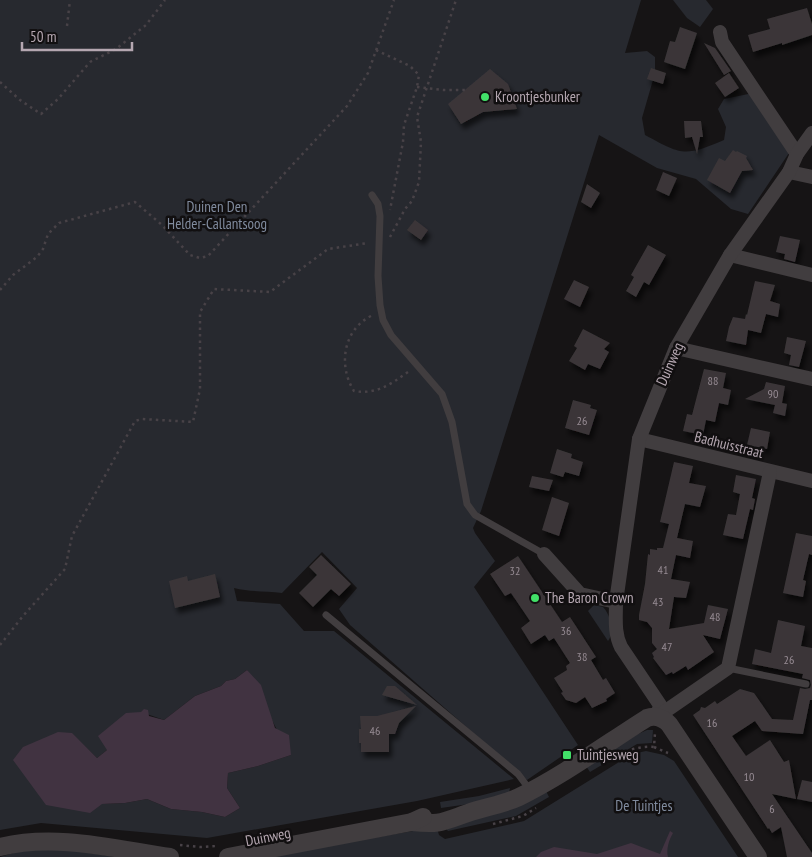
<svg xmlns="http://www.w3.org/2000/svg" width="812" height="857" font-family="'PT Sans Narrow',sans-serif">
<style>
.green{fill:#27292f;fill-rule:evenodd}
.water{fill:#413341}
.building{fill:#3b3638;filter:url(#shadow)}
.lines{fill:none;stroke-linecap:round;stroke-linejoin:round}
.path{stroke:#484247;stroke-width:2.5;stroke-dasharray:2.5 4;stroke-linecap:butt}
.service{stroke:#413d3f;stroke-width:7}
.minor{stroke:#413d3f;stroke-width:14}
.tertiary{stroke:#413d3f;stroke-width:18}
.poi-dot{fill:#42e068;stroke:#110f10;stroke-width:2}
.labels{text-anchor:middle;stroke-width:5;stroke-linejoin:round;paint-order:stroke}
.number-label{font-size:12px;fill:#968b93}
.poi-label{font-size:15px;fill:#b5a7b1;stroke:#110f10;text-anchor:start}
.park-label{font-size:15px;fill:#808b9e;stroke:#110f10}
.street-label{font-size:15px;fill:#b5a7b1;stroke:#110f10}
</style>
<defs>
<filter id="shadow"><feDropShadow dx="3" dy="5.5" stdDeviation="2.5" flood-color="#0009"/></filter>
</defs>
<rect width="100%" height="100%" fill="#161415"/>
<g class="green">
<path d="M0 0H641L625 53 647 51 655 57V73L642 118 645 135C682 155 684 157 724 140L726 127 718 109 724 99 753 93 789 153 748 214 731 209 696 179 657 168 599 135 481 511 473 528 475 533 495 561 474 587 578 745 527 780 350 625 339 609 357 588 322 552 282 593C266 591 250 592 234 588L237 601 280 604 304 631H334L514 779 417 801 207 838 41 823 0 830ZM247 670C262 698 274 727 291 755L258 766 228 773 227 788 240 808 225 817 202 812 171 809 147 799 125 803 102 804 72 734 97 758 107 750 141 712 164 720 195 696 221 686 226 681 235 679Z"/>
<polygon points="673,0 706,0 713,9 700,27 687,18"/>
<path d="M594 605 603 607C610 614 615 632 608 641L588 611Z"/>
<polygon points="647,730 653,730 652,743 637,744 590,772 586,766 638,734"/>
<polygon points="646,751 664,755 674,761 738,857 266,857 282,853 425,829 437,828 439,835 445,839 524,821 632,754"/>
<polygon points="510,788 509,793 469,804 441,808 440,802 479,796"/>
<polygon points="546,791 549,797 516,816 448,831 444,826"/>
<polygon points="46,849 70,850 116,857 0,857 20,851"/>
</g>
<g class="water">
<polygon points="247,670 261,685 275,728 289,735 291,755 258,766 228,773 227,788 240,808 225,817 202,812 171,809 147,799 125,803 102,804 90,813 46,805 13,760 23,747 58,732 72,733 97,758 107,750 98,736 126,713 141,712 144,709 148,710 149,716 164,720 195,696 221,686 226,681 235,679"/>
<path d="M670 831 673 833C669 840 666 849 668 857H536L541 852 554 847 597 854 631 843 660 854Z"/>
</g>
<g class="building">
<polygon points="807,8 812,24 812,35 782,45 782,43 753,52 748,35 770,29 767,19"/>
<polygon points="680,27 697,33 685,69 664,62 670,41 675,42"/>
<polygon points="704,43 715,48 731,71 724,75"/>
<polygon points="651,68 666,73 663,84 647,79"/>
<polygon points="490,69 508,84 517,109 483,112 461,124 448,104"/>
<polygon points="729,73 739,88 725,97 715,83"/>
<polygon points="684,121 701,121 703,137 700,137 697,154 692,137 685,138"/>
<polygon points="733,150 736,152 737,151 747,156 746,158 753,170 742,171 730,193 707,180 719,158 725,161"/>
<polygon points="663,172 677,178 669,196 656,190"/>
<polygon points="587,184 600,193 591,208 581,202"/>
<polygon points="415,220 428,230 421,240 407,230"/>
<polygon points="780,236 800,240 795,262 784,259 785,254 776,252"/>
<polygon points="648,245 666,255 649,285 644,282 636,297 626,291 634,277 631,275"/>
<polygon points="574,280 589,287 580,307 564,299"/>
<polygon points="755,281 775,285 770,301 780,304 778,317 766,314 761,333 748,330 746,345 726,341 729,327 733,317 745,319 746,314 747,315"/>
<polygon points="583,329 610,343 604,349 609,352 600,369 588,364 585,370 569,361 577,348 574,346"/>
<polygon points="787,337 806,341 799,367 789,365 791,355 784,353"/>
<polygon points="704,369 726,373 723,388 731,390 728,405 719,403 715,422 706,420 703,435 683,431 687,414 692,415"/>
<polygon points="766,382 785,386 782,403 787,404 785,416 773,413 775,405 745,399 764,389"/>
<polygon points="573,400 591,405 590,408 597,410 589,435 565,428"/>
<polygon points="751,428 770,432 767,449 747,445"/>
<polygon points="557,449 572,454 571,458 583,462 579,476 565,472 563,477 550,473"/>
<polygon points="674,462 693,466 689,483 706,486 700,507 685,504 677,538 693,541 690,558 676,555 671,579 690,582 686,598 674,597 669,629 704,623 708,605 728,609 720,639 703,635 714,652 688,670 686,666 673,674 672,672 666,675 653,658 654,657 652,653 657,649 652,643 652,628 647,622 639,620 639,615 645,584 648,554 650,555 650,549 657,550 657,548 663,548 669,524 660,522"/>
<polygon points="736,475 756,479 752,498 755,499 753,510 750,509 743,539 723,535 728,514 736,515 740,494 733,492"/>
<polygon points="532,476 553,480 549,491 529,487"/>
<polygon points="552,497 569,503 559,536 542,530"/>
<polygon points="796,533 812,536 812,555 809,554 803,580 806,581 803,597 783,593"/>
<polygon points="321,555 351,584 339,596 331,589 313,607 299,593 317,575 309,567"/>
<polygon points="518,556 562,622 570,617 596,657 591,660 603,680 606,678 615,693 606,699 607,701 592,708 585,697 576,703 566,700 561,693 563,692 554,678 567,670 566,666 570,663 554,638 549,641 545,635 531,644 521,628 530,621 511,593 505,596 490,574"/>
<polygon points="215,574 220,597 175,608 169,581 187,576 188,581"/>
<polygon points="778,620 805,626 801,646 812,648 812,700 810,700 803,734 762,731 755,721 732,736 746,756 770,740 784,762 789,760 796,799 772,794 812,853 812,857 787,857 781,827 772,833 769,828 768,829 693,715 700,710 701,707 705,708 715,701 717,704 740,689 754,693 772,719 793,720 800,688 805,689 810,688 811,685 810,680 802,678 803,674 752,664 755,649 771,653"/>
<polygon points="387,686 395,686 417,705 382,695"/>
<polygon points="416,706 399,723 395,734 389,734 389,752 361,752 361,743 359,743 359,729 361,729 360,716 377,716"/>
<polygon points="802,780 812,782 812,802 797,799"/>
</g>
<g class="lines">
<g class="path">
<polyline points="67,26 70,0"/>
<polyline points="376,50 410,66 419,75 417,87 404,125 403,142 390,210"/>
<polyline points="0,82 20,100 41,114 58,99 90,62 116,49 146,25 165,0"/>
<polyline points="417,87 443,90 465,90"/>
<polyline points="390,237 405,209 412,201 419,182 421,142 417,117 456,0"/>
<polyline points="0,290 13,275 37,257 43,249 48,234 59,223 135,202 162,225 190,255 200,258 208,256 347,106 368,73 394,0"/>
<path d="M371 316C343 330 338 366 354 391 376 395 391 384 408 372"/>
<polyline points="0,645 23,616 65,569 72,536 135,421 142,419 193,422 200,389 200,312 214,289 270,292 328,249 368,243"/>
<polyline points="654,747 668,753"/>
<path d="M626 752C634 748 645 746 654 747L655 733"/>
<polyline points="493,824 523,816 536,808"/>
<polyline points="180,845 200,847 217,846"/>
</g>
<g class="service">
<polyline points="372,195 378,204 380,216 378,276 380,305 383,320 391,335 442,394 452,422 467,504 475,515 544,554"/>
<polyline points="326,615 518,774 530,790"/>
<polyline points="728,668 806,684"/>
</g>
<g class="minor">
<polyline points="720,32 722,42 797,154"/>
<polyline points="789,172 812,177"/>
<polyline points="730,255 812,275"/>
<polyline points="676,348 812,379"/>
<polyline points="639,439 812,481"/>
<polyline points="544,554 580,594 616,602"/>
<path d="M657 717 660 705 621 647C614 633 616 618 616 602L639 439 676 348 730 255 789 172 797 154 812 133"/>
<polyline points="657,717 728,668 770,472"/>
</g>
<g class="tertiary">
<path d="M412 822C440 825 442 822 468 813 485 807 502 805 519 797 562 776 606 744 647 718 655 715 663 718 669 724L758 857"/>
<path d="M0 847C55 833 115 849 170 857"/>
<polyline points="228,857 412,822 423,817"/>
</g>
</g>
<g class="poi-dot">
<circle cx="485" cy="97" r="5"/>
<circle cx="535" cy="598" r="5"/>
<rect x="562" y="750" width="10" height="10" rx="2.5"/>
</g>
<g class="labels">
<g class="number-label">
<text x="713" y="385">88</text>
<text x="773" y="398">90</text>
<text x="582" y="425">26</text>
<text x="663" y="574">41</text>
<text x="515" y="575">32</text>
<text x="658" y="606">43</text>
<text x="715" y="621">48</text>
<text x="566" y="635">36</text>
<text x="667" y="651">47</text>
<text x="582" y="661">38</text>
<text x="789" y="664">26</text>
<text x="712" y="727">16</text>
<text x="375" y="735">46</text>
<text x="749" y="781">10</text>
<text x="772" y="813">6</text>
</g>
<g class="poi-label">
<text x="495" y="102">Kroontjesbunker</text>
<text x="545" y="603">The Baron Crown</text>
<text x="577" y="760">Tuintjesweg</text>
</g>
<g class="park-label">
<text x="217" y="212">Duinen Den<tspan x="217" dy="17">Helder-Callantsoog</tspan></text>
<text x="644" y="811">De Tuintjes</text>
</g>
<g class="street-label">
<text transform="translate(670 364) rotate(-66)" y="5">Duinweg</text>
<text transform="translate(729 445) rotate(14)" y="5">Badhuisstraat</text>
<text transform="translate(268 837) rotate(-11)" y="5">Duinweg</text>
</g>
</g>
<path d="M22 42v8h110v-8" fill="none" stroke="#b5a7b1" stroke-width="2.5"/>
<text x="30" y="42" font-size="15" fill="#b5a7b1" stroke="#110f10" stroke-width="4" paint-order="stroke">50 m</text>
</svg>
